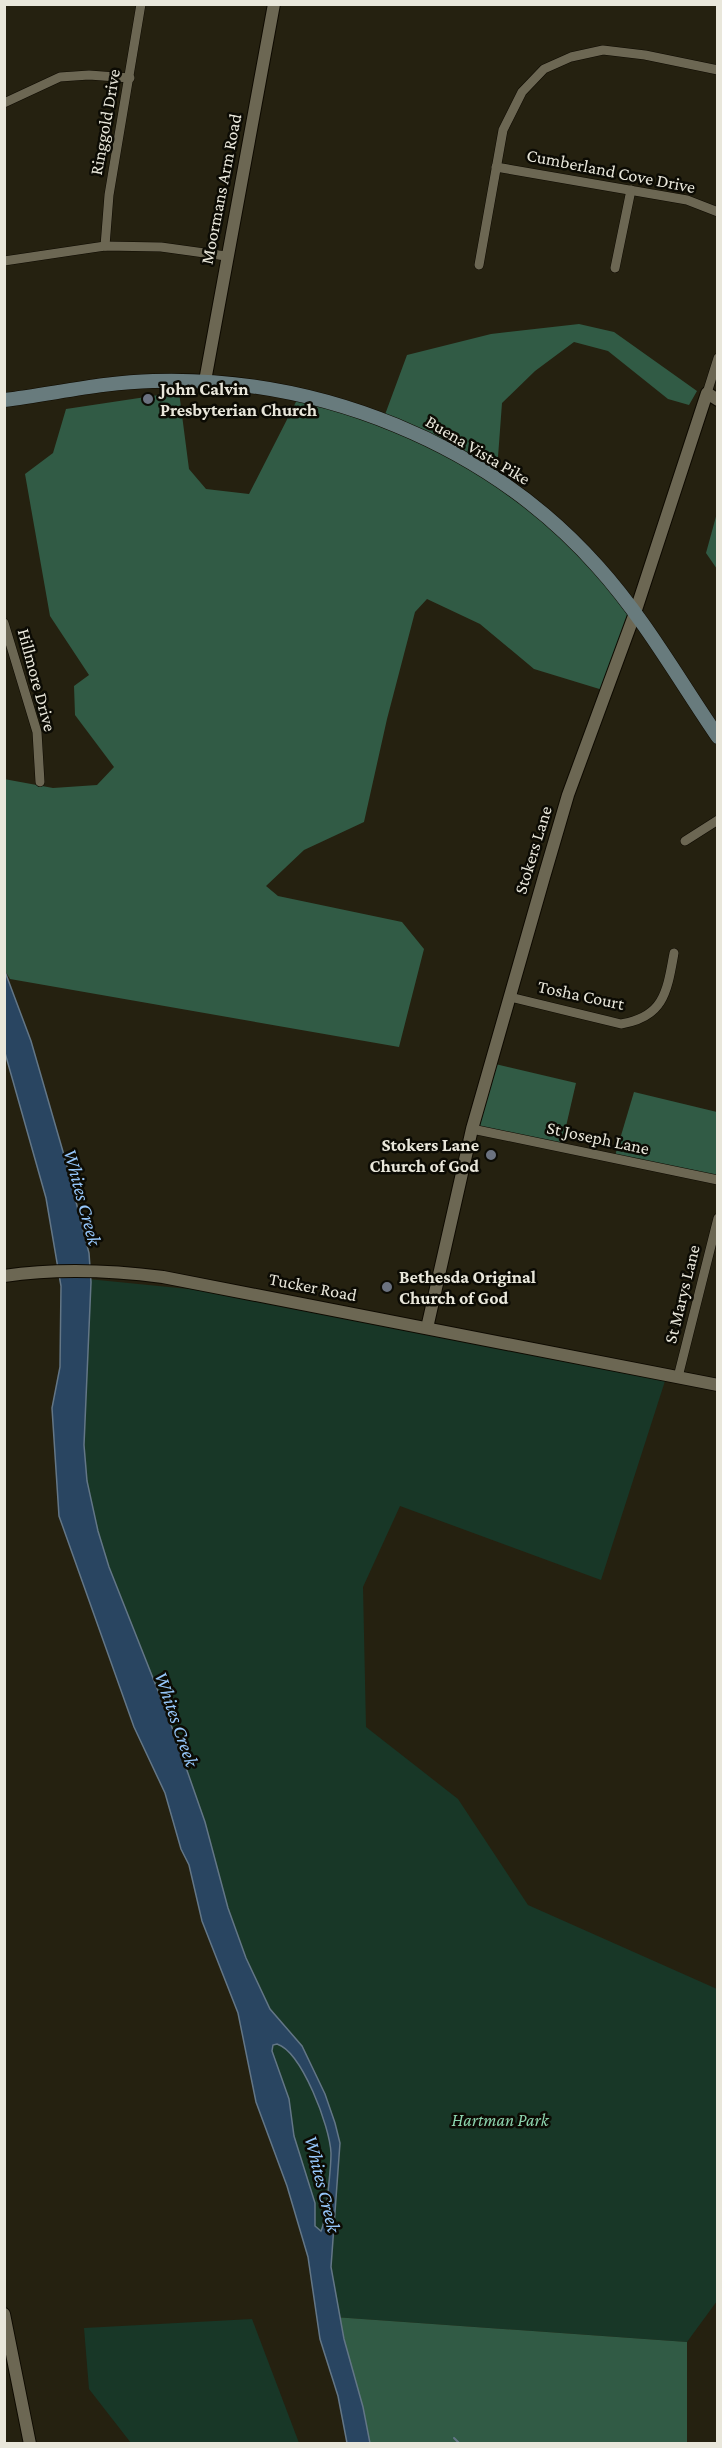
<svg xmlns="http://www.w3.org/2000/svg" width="722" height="2448" font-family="'Crimson Pro',serif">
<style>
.green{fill:#183727}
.forest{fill:#315b45}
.water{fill:#294561;stroke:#637686;stroke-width:1.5;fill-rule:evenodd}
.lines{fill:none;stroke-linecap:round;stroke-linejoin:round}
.stream{stroke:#637686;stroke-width:2}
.minor-casing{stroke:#0e0a00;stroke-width:10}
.tertiary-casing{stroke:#0e0a00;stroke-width:14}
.secondary-casing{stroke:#0e0a00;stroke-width:15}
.minor{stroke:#6c6753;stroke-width:9}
.tertiary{stroke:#6c6753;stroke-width:12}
.secondary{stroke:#687b7d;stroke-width:14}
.worship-dot{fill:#6b7280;stroke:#0c0b04;stroke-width:2}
.labels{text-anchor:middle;stroke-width:5;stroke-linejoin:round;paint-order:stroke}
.street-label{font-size:18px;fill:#e9e7db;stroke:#0c0b04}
.poi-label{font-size:18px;font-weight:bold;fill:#e9e7db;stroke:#0c0b04;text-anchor:start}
.park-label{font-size:18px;font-style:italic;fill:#8dd4ae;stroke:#0c0b04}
.water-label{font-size:20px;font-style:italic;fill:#96c7fb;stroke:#0c0b04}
</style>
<rect width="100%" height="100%" fill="#252110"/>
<g class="green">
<polygon points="88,1279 219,1292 665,1381 601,1580 400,1506 363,1587 366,1727 458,1799 528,1905 717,1989 717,2301 687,2342 334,2317 128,1664 80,1460"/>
<polygon points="252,2319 299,2443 131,2443 89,2389 84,2328"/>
</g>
<g class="forest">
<polygon points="579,324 614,332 697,391 689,405 668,399 608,351 574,342 535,371 502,403 498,457 476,465 527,501 635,613 606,691 534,669 480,624 427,599 415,612 387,719 364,822 304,850 266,886 278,896 402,922 424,949 399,1047 10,979 4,969 4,779 53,788 97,785 114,767 75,715 74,686 89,675 50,616 25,474 53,453 66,409 179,392 189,469 206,489 249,494 299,396 383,420 407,355 491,334"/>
<polygon points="717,513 717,569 706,553"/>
<polygon points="491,1063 576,1083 561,1148 472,1129"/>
<polygon points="634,1092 717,1112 717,1180 614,1159"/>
<polygon points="334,2317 687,2342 687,2443 370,2443 363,2407"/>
</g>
<path class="water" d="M4 969 31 1041 66 1162 89 1253 91 1282 84 1445 87 1481 98 1531 109 1567 168 1716 205 1822 228 1908 246 1958 270 2009 302 2046 325 2094 335 2123 340 2143 331 2267 344 2339 363 2407 370 2443H347L338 2396 320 2339 308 2257 287 2186 256 2102 238 2013 202 1921 189 1865 181 1849 165 1793 134 1727 59 1516 52 1408 60 1367 61 1286 46 1198 5 1053ZM277 2044C302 2052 330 2127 331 2153 331 2165 326 2222 321 2231L315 2226V2203L294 2136 289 2099 272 2051 273 2045Z"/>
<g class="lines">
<polyline class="stream" points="454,2438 460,2444"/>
<defs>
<g id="minor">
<polyline points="4,103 60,77 89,75 130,78"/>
<polyline points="496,167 687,200 718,212"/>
<polyline points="105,246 109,195 141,4"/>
<polyline points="4,261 105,246 161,247 226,256"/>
<polyline points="479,265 503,130 522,92 544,69 571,57 603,50 645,55 718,70"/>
<polyline points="615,268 631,190"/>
<polyline points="707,393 718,358"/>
<polyline points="4,623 37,732 40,782"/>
<polyline points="685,841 718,820"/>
<path d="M510 997 621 1024C664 1017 667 992 674 953"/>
<polyline points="472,1129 718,1180"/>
<polyline points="678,1377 718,1218"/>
</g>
<g id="tertiary">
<polyline points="205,381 274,4"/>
<path d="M4 1276C58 1268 109 1270 163 1277L718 1385"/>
<polyline points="427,1328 472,1129 544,877 568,795 635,613 707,393 718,400"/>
<polyline points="4,2314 30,2444"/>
</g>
<path id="secondary" d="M4 400C53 394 104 382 153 381 318 376 487 442 598 567 644 618 679 680 718 737"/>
</defs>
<use href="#minor" class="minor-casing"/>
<use href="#tertiary" class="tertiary-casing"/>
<use href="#secondary" class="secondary-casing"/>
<use href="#minor" class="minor"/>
<use href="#tertiary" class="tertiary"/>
<use href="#secondary" class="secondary"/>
</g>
<g class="worship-dot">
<circle cx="148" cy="399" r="6"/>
<circle cx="491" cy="1155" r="6"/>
<circle cx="387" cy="1287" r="6"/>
</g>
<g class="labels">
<g class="street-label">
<text transform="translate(105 122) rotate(-80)" y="6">Ringgold Drive</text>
<text transform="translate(611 171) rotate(11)" y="6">Cumberland Cove Drive</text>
<text transform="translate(221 189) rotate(-79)" y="6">Moormans Arm Road</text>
<text transform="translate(478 450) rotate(31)" y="6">Buena Vista Pike</text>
<text transform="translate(37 680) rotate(75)" y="6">Hillmore Drive</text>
<text transform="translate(533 850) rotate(-73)" y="6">Stokers Lane</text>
<text transform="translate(581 995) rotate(12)" y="6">Tosha Court</text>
<text transform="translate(598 1138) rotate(12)" y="6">St Joseph Lane</text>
<text transform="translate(313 1287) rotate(11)" y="6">Tucker Road</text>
<text transform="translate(682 1294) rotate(-76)" y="6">St Marys Lane</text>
</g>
<g class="poi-label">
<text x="160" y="395">John Calvin<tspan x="160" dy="21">Presbyterian Church</tspan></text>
<text x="479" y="1151" text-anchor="end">Stokers Lane<tspan x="479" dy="21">Church of God</tspan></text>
<text x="399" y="1283">Bethesda Original<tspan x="399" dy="21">Church of God</tspan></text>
</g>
<g class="park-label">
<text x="500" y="2126">Hartman Park</text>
</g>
<g class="water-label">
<text transform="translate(83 1197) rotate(75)" y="7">Whites Creek</text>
<text transform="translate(177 1719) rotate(71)" y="7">Whites Creek</text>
<text transform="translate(323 2184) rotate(76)" y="7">Whites Creek</text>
</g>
</g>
<rect width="722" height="2448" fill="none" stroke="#e9e7db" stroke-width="12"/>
</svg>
